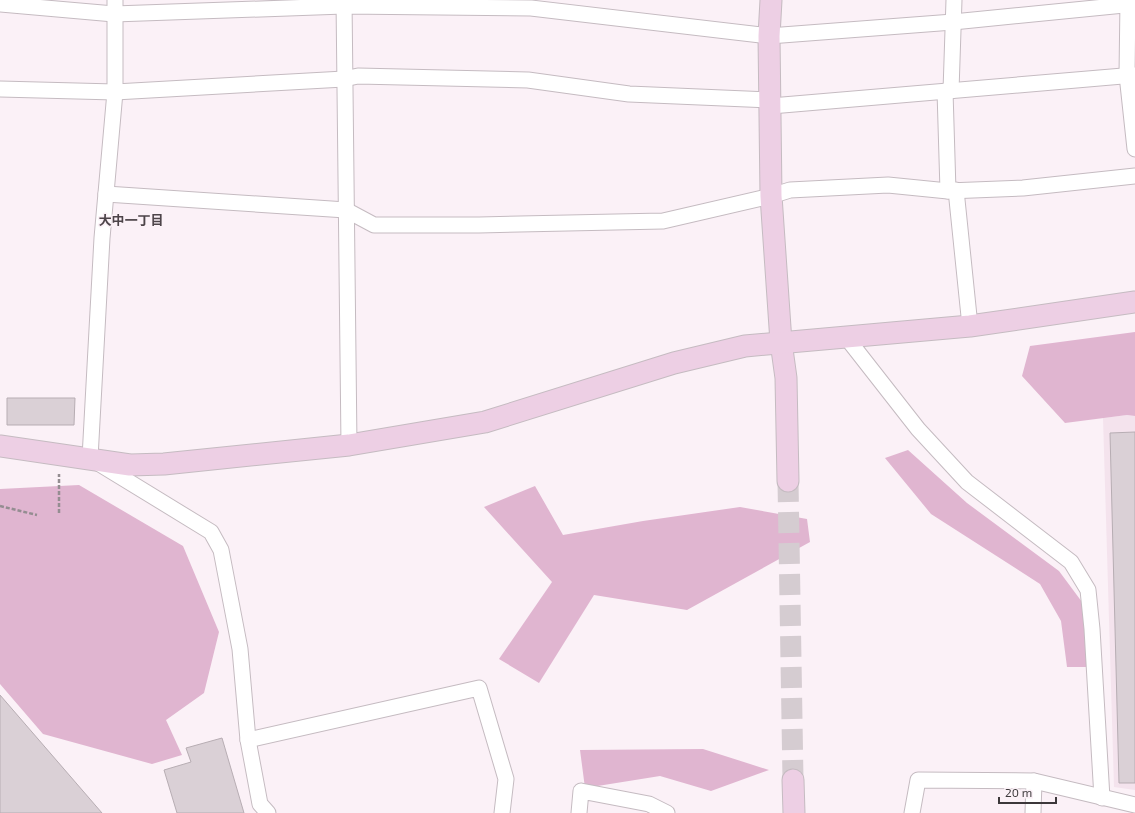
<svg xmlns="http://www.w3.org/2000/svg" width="1135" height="813" font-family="'Exo 2','Noto Sans JP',sans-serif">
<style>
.built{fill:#f4e3ed}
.green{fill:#e0b5d0}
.building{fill:#dad0d6;stroke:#b7adb3}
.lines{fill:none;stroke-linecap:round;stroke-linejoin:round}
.secondary-tunnel{stroke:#d5ccd1;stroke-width:21;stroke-dasharray:21 10;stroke-linecap:butt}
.street-casing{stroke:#c5bbc1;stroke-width:17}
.secondary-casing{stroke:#c5bbc1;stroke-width:23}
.path{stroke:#948d91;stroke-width:2.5;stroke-dasharray:4 2;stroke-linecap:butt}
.street{stroke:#fff;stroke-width:15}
.secondary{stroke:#edcfe4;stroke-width:21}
.labels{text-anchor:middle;stroke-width:3;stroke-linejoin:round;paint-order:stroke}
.neighbourhood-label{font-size:13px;font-weight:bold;fill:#4d4449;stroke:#fbf1f7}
</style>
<rect width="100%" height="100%" fill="#fbf1f7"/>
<polygon class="built" points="1127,415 1135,416 1135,790 1114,787 1103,418"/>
<g class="green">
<polygon points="1135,332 1135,416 1127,415 1065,423 1022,376 1030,346"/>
<polygon points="908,450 967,503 1059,571 1082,602 1089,667 1067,667 1061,621 1040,584 931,514 885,458"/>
<polygon points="79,485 183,546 219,632 204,693 166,720 182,755 152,764 43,734 0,684 0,489"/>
<polygon points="535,486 563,535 643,521 740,507 807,519 810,542 687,610 594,595 539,683 499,659 552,582 484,507"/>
<polygon points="703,749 769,770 711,791 660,776 585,788 580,750"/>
</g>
<g class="building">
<polygon points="7,398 75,398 74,425 7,425"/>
<polygon points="1135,432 1135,783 1119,783 1110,433"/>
<polygon points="0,695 102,813 0,813"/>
<polygon points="222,738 244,813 177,813 164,770 191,762 186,748"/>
</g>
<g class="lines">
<polyline class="secondary-tunnel" points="788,481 793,780"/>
<defs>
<g id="street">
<polyline points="115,0 115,92 102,238 90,458 211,532 221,550 240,649 248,740 260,804 268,813"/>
<polyline points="344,0 349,445"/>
<polyline points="1128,0 1127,75 1135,149"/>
<polyline points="0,4 114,14 344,6 531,8 769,36 953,22 1135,4"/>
<polyline points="0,89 115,92 344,79 358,76 528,80 629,94 771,100"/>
<polyline points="945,91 948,191"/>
<polyline points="951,91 954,0"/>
<polyline points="771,106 1135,75"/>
<polyline points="956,190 970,326"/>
<polyline points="106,194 346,210 374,225 479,225 663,221 771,196 790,190 888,185 948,191 1023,188 1135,176"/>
<polyline points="846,337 918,429 967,482 1071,562 1088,590 1092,629 1102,798"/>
<polyline points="248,740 479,688 506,779 502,813"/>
<polyline points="579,813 581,791 649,804 667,813"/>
<polyline points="912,813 918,780 1034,781 1135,805"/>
<polyline points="1033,813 1034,781"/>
</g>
<g id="secondary">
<polyline points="771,0 769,36 771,196 781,342 786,378 788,481"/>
<polyline points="0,446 130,465 164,464 349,445 485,422 674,363 745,346 970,326 1135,302"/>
<polyline points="793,780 794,813"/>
</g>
</defs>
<use href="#street" class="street-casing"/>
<use href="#secondary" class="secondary-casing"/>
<g class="path">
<polyline points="0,506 37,515"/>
<polyline points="59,513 59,474"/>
</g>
<use href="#street" class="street"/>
<use href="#secondary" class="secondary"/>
</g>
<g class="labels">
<g class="neighbourhood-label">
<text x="131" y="225">大中一丁目</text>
</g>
</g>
<path d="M999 797v6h57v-6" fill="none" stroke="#3c383a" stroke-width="2"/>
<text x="1005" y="797" font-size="12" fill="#3c383a" stroke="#fbf1f7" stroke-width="3" paint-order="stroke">20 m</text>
</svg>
